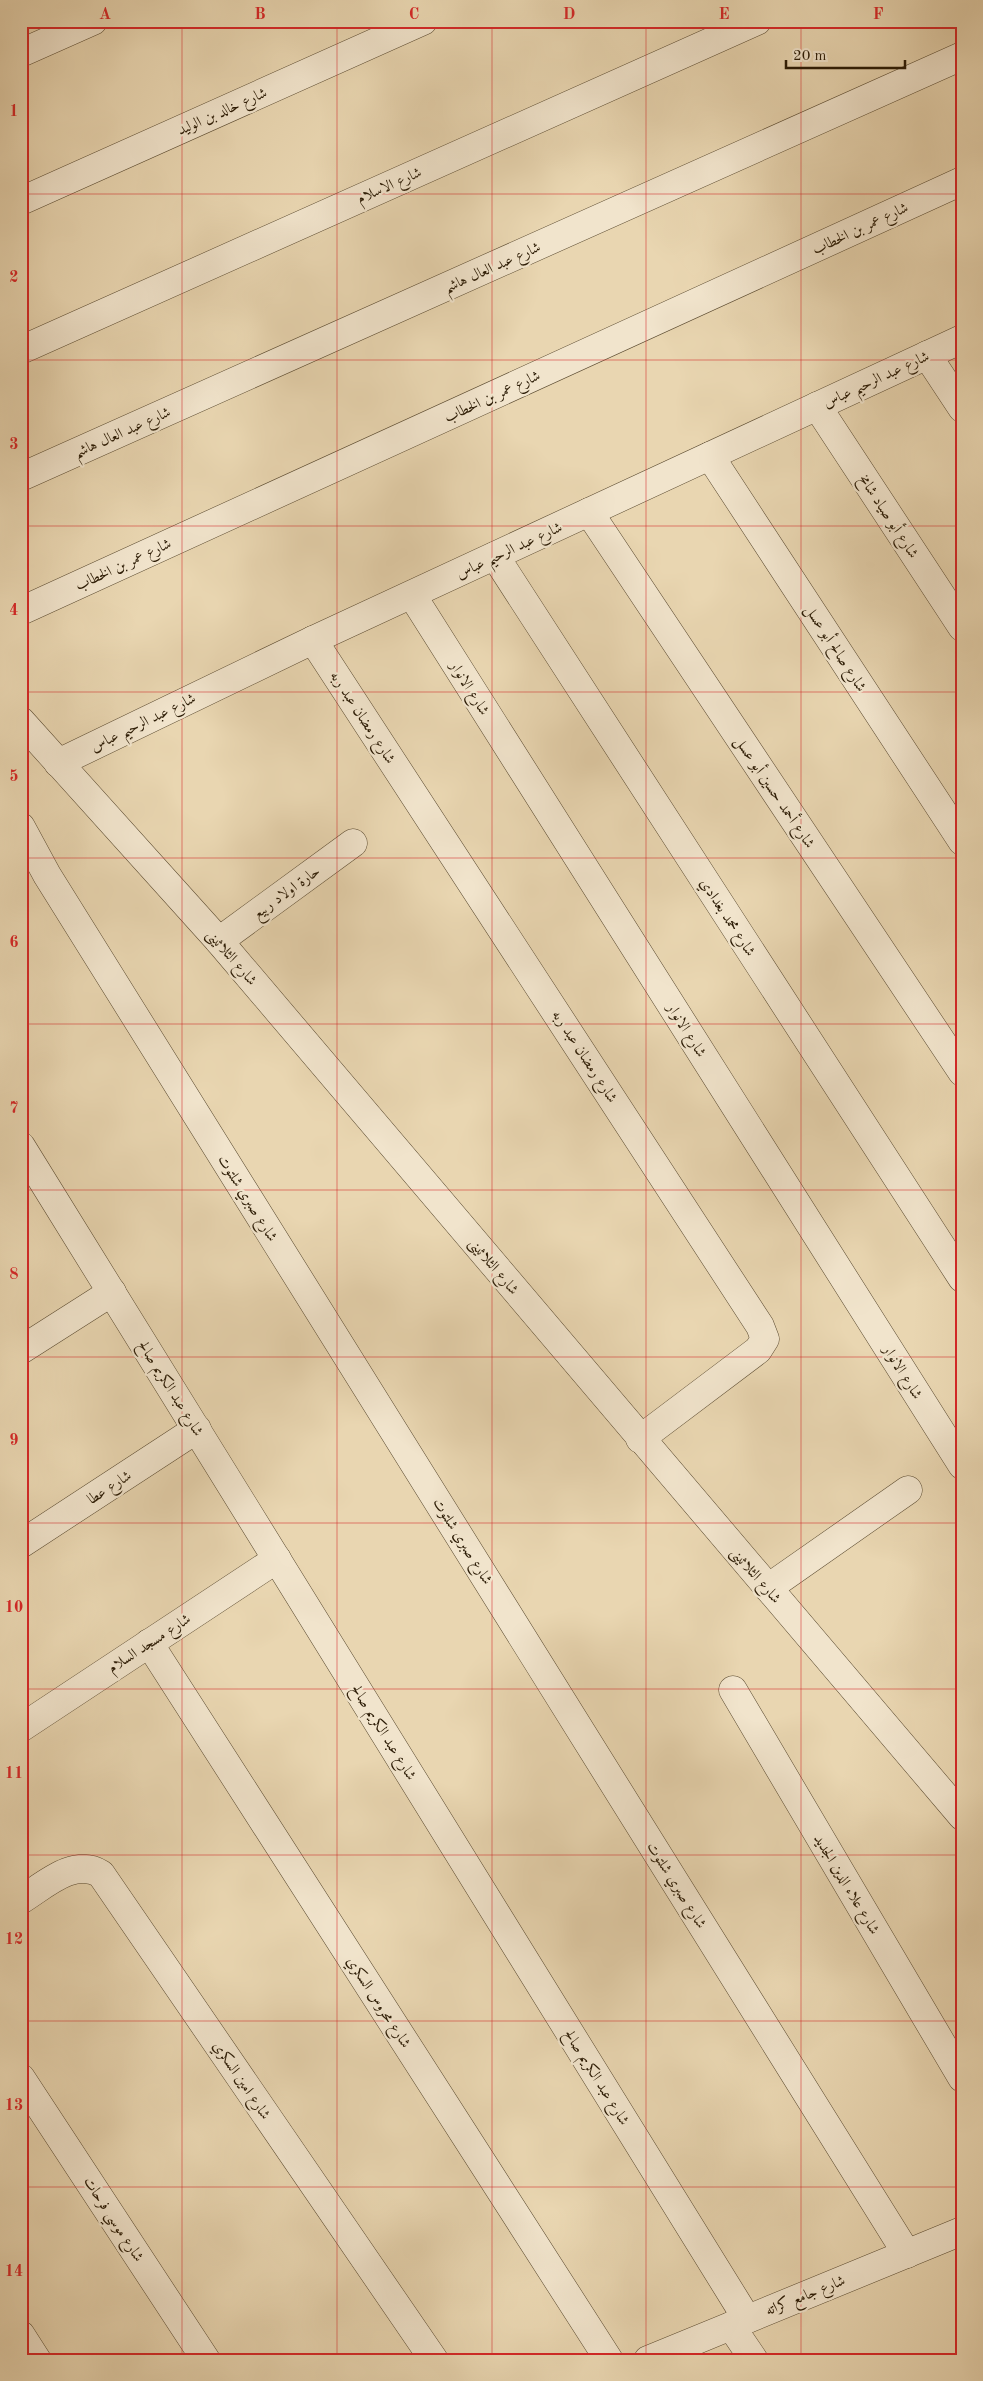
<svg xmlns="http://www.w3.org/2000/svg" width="983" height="2381" font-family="'Old Standard TT',Amiri,serif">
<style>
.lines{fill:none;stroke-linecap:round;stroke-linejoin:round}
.minor-casing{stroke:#5a4a30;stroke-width:29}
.minor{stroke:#f1e4cc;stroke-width:28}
.grid{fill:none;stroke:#d62828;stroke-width:1;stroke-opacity:0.55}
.labels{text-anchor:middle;stroke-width:4.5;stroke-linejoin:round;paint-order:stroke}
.street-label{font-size:15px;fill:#2b1b05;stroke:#f1e4cc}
.neatline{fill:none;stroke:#d62828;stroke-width:2}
.grid-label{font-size:16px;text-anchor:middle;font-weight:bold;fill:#d62828}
</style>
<rect width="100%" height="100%" fill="#e9d6b1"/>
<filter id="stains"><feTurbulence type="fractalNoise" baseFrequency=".004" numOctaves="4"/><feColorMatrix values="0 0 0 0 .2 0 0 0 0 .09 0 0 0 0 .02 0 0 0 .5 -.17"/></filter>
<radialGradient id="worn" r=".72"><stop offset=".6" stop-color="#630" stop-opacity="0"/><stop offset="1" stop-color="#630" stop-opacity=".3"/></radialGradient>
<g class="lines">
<defs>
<g id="minor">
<polyline points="21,53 93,21"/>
<polyline points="21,201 423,21"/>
<polyline points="21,350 757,21"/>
<polyline points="927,355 962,408"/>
<polyline points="817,406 962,627"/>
<polyline points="710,456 962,841"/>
<polyline points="21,477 962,56"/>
<polyline points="589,512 962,1072"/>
<polyline points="495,556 962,1278"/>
<polyline points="412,595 962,1465"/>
<polyline points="21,611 962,181"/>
<polyline points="313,640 760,1326 765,1339 758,1350 640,1439"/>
<polyline points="21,721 219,941 962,1816"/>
<polyline points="58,763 313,640 962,339"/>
<polyline points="21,827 47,875 907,2254"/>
<polyline points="219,941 353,843"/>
<polyline points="21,1146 747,2319"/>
<polyline points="21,1350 112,1292"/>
<polyline points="21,1544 197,1429"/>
<polyline points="768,1588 908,1490"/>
<polyline points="149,1643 609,2360"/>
<polyline points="733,1690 962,2078"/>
<polyline points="21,1728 277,1559"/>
<path d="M21 1900C44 1886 74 1857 101 1874L434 2360"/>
<polyline points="21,2078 206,2360"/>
<polyline points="731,2326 754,2360"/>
<polyline points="21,2335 37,2360"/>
<polyline points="648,2360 962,2231"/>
</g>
</defs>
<use href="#minor" class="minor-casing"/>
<use href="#minor" class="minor"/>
</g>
<path class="grid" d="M182 21V2360M337 21V2360M492 21V2360M646 21V2360M801 21V2360M21 194H962M21 360H962M21 526H962M21 692H962M21 858H962M21 1024H962M21 1190H962M21 1357H962M21 1523H962M21 1689H962M21 1855H962M21 2021H962M21 2187H962"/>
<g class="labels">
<g class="street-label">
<text transform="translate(222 111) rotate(-24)" y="5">شارع خالد بن الوليد</text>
<text transform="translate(389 185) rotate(-24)" y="5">شارع الاسلام</text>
<text transform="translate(860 228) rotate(-25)" y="5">شارع عمر بن الخطاب</text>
<text transform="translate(492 267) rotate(-24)" y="5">شارع عبد العال هاشم</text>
<text transform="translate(876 379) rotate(-25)" y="5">شارع عبد الرحيم عباس</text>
<text transform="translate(492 396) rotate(-25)" y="5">شارع عمر بن الخطاب</text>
<text transform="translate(122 432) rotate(-24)" y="5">شارع عبد العال هاشم</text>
<text transform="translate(889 516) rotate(57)" y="5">شارع أبو صياد شامخ</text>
<text transform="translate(509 550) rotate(-25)" y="5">شارع عبد الرحيم عباس</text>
<text transform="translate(123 564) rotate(-25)" y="5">شارع عمر بن الخطاب</text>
<text transform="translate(836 648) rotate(57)" y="5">شارع صالح أبو عسل</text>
<text transform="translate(470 688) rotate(58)" y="5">شارع الانوار</text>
<text transform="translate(363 717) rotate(57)" y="5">شارع رمضان عبد ربه</text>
<text transform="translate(143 722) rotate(-26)" y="5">شارع عبد الرحيم عباس</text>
<text transform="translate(775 792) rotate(56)" y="5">شارع أحمد حسين أبو عسل</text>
<text transform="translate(286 892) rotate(-36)" y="5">حارة اولاد ربيع</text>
<text transform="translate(728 917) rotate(57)" y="5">شارع محمد بغدادي</text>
<text transform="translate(232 957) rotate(49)" y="5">شارع الثلاثينى</text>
<text transform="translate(687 1030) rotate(58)" y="5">شارع الانوار</text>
<text transform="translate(585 1056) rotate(57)" y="5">شارع رمضان عبد ربه</text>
<text transform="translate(248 1198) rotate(58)" y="5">شارع صبري شلتوت</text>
<text transform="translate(494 1266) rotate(50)" y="5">شارع الثلاثينى</text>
<text transform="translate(903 1372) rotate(58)" y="5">شارع الانوار</text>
<text transform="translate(171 1388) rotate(58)" y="5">شارع عبد الكريم صالح</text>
<text transform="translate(109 1487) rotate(-33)" y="5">شارع عطا</text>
<text transform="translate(463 1541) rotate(58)" y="5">شارع صبري شلتوت</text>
<text transform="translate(756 1575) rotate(49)" y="5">شارع الثلاثينى</text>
<text transform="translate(149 1643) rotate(-33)" y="5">شارع مسجد السلام</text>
<text transform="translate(384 1732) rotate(58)" y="5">شارع عبد الكريم صالح</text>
<text transform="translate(847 1884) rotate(59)" y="5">شارع علاء الدين الجديد</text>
<text transform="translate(677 1885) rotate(58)" y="5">شارع صبري شلتوت</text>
<text transform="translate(379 2002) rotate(57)" y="5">شارع محروس السكري</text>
<text transform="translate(597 2077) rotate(58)" y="5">شارع عبد الكريم صالح</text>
<text transform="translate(242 2080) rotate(56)" y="5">شارع امين السكري</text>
<text transform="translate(114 2219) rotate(57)" y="5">شارع موسي فرحات</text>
<text transform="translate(805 2295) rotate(-22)" y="5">شارع جامع كراته</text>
</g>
</g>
<rect width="983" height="2381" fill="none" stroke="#e9d6b1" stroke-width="55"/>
<path d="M786 60v8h119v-8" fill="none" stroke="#2b1b05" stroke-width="2.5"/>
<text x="793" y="60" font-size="15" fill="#2b1b05" stroke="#f1e4cc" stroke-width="4" paint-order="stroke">20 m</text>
<rect x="28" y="28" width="928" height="2326" class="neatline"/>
<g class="grid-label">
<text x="105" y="19">A</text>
<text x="260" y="19">B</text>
<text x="414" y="19">C</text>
<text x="569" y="19">D</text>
<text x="724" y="19">E</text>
<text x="878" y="19">F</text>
<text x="14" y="116">1</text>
<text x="14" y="282">2</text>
<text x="14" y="449">3</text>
<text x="14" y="615">4</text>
<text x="14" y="781">5</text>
<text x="14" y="947">6</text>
<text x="14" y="1113">7</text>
<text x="14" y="1279">8</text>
<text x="14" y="1445">9</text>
<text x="14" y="1612">10</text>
<text x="14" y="1778">11</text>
<text x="14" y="1944">12</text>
<text x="14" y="2110">13</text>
<text x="14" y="2276">14</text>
</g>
<rect width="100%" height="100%" filter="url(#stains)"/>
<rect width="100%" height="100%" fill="url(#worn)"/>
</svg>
